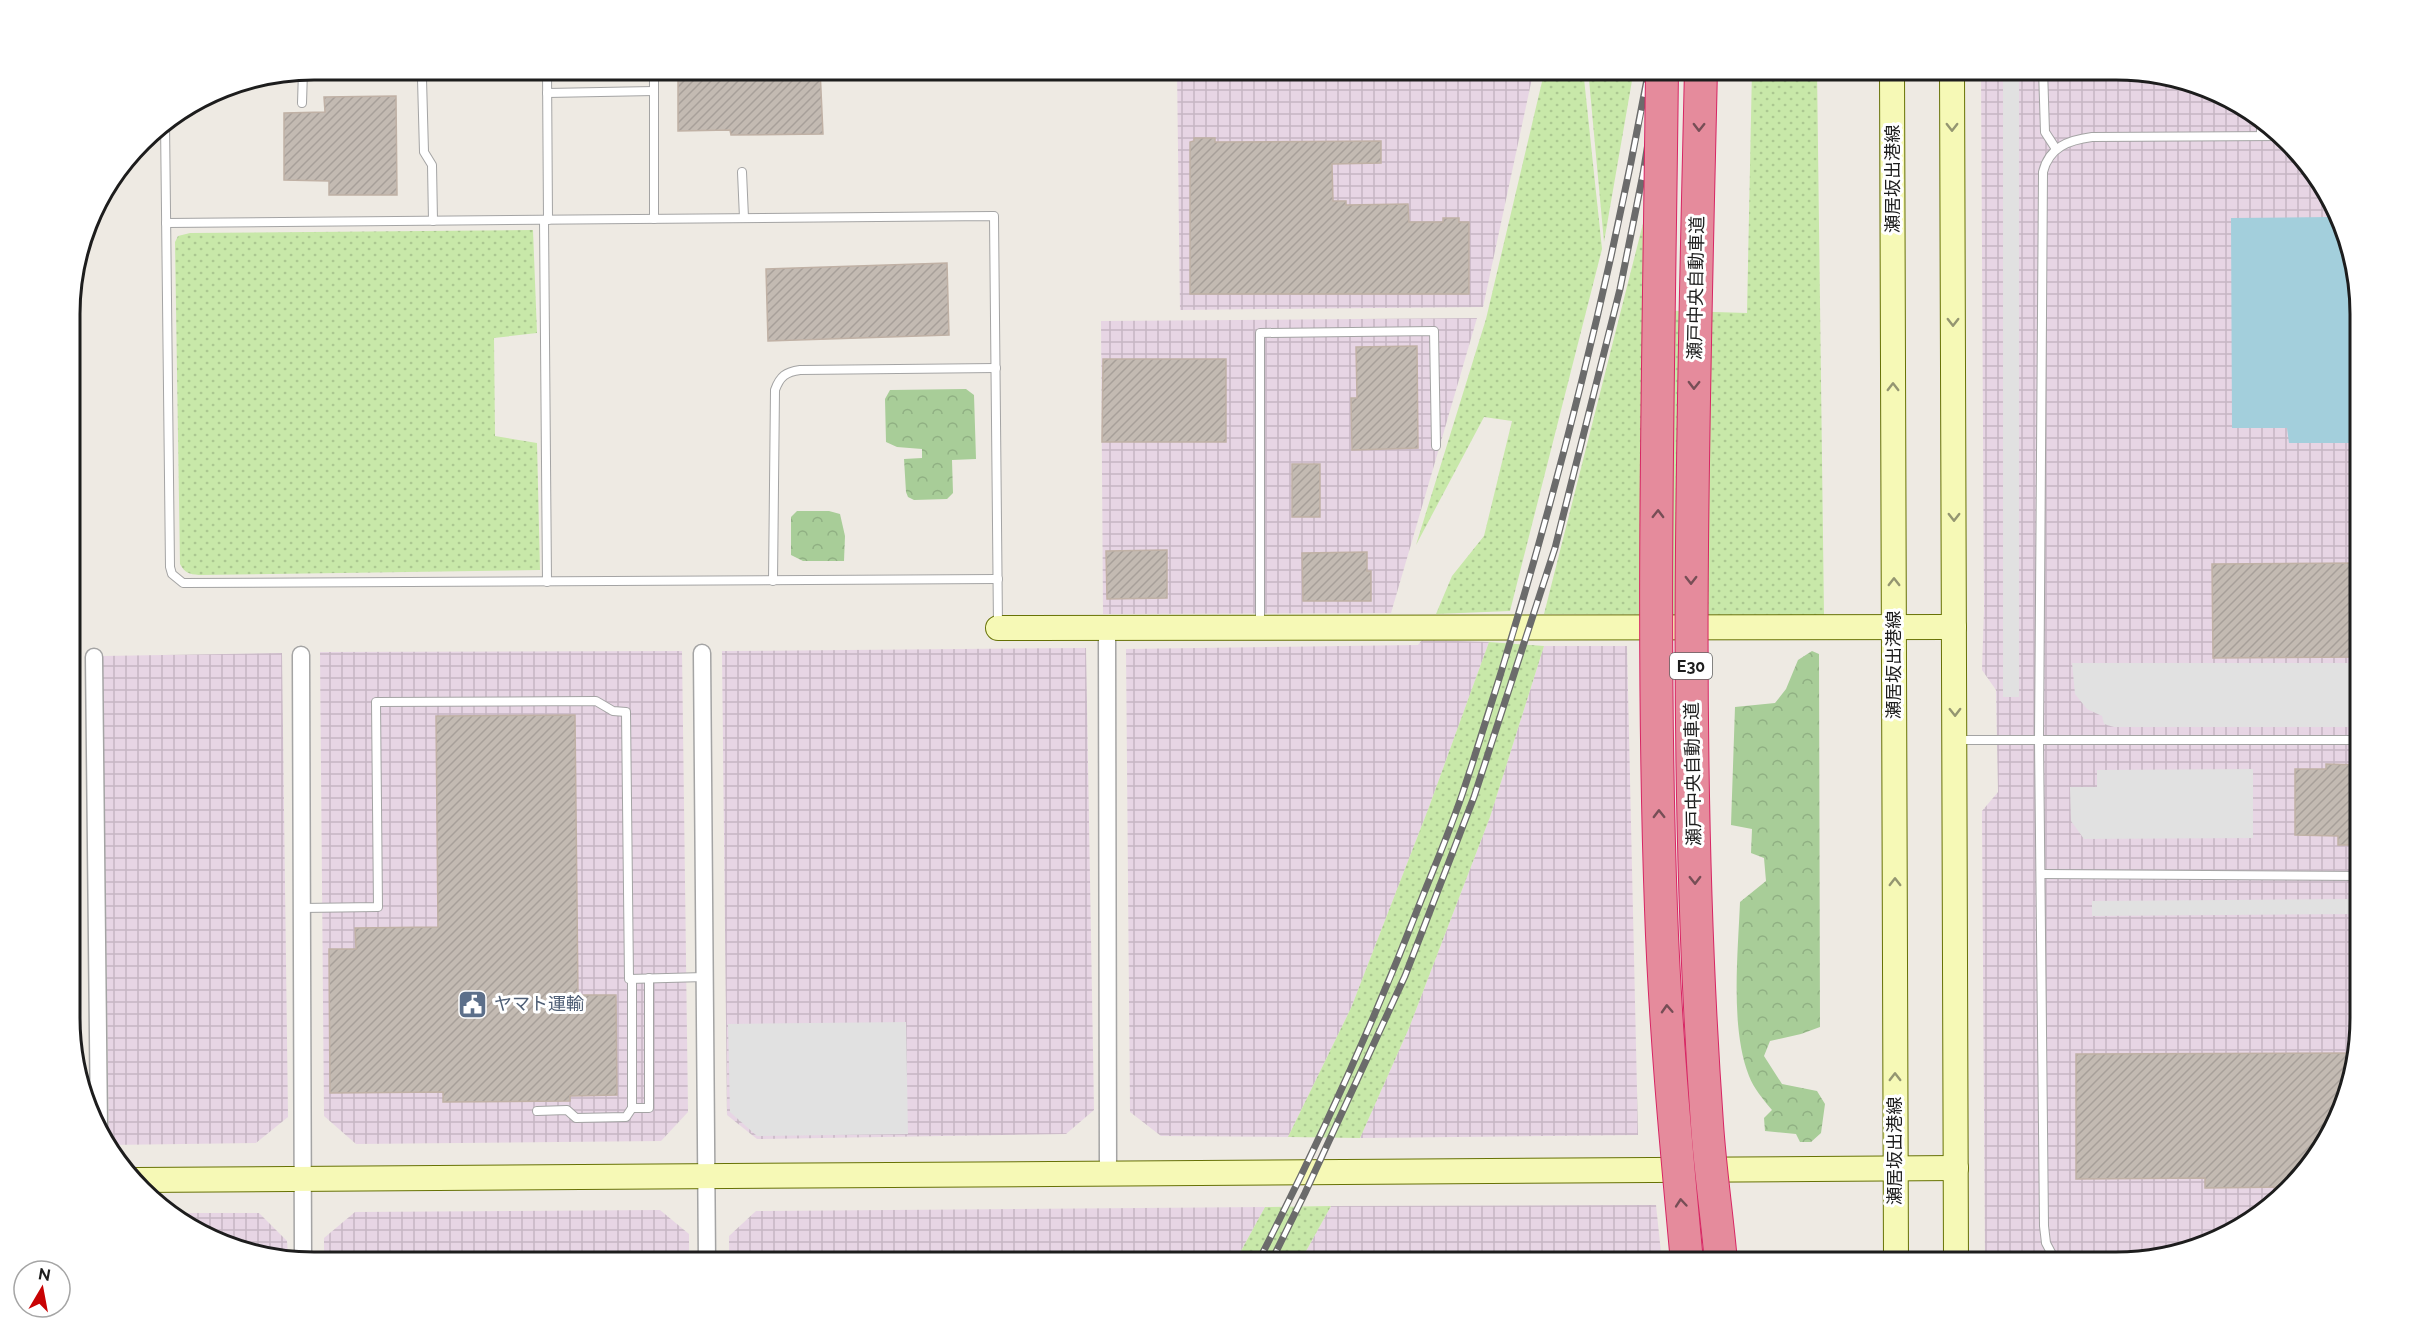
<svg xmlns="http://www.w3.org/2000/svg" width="2429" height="1331" font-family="Raleway,'Noto Sans JP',sans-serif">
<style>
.industrial{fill:url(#industrial-grid)}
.grass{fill:url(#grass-dots)}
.forest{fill:url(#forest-crowns)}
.parking{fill:#e1e1e1}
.water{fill:#a3cfdc}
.building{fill:url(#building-hatch);stroke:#c0b1a5;stroke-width:1.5}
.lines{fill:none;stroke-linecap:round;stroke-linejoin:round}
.lane-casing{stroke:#a4a4a4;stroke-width:10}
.street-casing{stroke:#a4a4a4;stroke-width:19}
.secondary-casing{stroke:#677206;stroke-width:26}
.lane{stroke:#fff;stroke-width:8}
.street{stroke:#fff;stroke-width:16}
.secondary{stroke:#f6f9b6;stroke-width:24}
.rail-casing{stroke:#6b6b6b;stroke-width:7}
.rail{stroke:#fff;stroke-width:4.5;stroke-dasharray:14;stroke-linecap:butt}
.highway-bridge-casing{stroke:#d72563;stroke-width:34;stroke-linecap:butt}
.highway-bridge{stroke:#e58b9c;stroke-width:32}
.oneway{stroke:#774e56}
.oneway2{stroke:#949671}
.labels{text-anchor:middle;stroke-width:6;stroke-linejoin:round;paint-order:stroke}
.shield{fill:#fff;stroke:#616161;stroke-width:1.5}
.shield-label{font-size:16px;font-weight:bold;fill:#1d1d1d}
.street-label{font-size:18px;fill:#1d1d1d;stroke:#fff}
.service-label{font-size:18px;fill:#4e5e75;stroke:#fff;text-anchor:start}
.rim{fill:none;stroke:#1d1d1d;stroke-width:3}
</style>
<defs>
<pattern id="industrial-grid" width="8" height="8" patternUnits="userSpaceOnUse" patternTransform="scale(1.5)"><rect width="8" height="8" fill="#e7d5e4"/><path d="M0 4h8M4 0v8" fill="none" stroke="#c6b6c3"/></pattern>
<pattern id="grass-dots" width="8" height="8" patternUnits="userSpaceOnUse" patternTransform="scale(1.5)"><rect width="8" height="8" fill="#c8e8a9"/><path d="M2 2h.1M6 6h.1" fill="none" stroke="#abc791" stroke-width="1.8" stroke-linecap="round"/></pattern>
<pattern id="forest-crowns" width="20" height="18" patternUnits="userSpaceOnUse" patternTransform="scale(1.5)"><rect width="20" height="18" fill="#a8cd98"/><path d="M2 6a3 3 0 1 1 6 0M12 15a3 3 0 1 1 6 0" fill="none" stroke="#90b083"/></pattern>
<pattern id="building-hatch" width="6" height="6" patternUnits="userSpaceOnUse" patternTransform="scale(1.5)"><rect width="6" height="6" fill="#c3bab2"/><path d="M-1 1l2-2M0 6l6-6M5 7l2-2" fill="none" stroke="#a79f99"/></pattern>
</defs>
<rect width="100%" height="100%" fill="#eeeae3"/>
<g class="industrial">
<polygon points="1177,69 1534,69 1483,307 1180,310"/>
<polygon points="1981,69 2115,69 2224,94 2276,130 2319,178 2358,282 2360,1017 2335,1126 2299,1179 2251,1221 2194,1249 2131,1261 1985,1262 1982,811 1998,792 1996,690 1982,670 1984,610"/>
<polygon points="1477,318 1391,613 1103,614 1101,321"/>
<polygon points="1422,640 1489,642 1429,807 1351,1008 1288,1137 1161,1136 1130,1112 1126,649 1418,645"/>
<polygon points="1544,646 1627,646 1638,1135 1360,1138 1409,1028 1490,817"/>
<polygon points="1086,648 1094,1110 1066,1134 757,1139 727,1115 722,651"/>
<polygon points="682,651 688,1112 661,1141 356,1144 324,1116 320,652"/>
<polygon points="282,653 288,1117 256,1143 109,1145 102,656"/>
<polygon points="1656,1205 1662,1262 1300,1262 1331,1206"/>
<polygon points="1265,1207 1235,1262 729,1262 729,1236 756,1211"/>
<polygon points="660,1210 689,1234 689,1262 324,1262 324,1238 355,1212"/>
<polygon points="259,1213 287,1241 288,1256 205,1237 177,1213"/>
</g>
<g class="grass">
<polygon points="1545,69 1583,69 1602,249 1510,611 1436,614 1452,576 1484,536 1512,421 1484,417 1416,545 1486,319"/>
<polygon points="1588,69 1634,69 1604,242"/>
<polygon points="1752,69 1817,69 1824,615 1544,614 1652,188 1649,310 1747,313"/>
<path d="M533 230 537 333 494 338 495 436 537 443 540 570 199 575C189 574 185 573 180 564L175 242 178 236 190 233Z"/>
<polygon points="1489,642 1544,646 1490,817 1409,1028 1360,1138 1288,1137 1351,1008 1429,807"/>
<polygon points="1331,1206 1300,1262 1235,1262 1265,1207"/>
</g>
<g class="forest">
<polygon points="966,389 974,395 976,459 952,460 953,493 947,499 914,500 908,497 906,492 904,459 922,458 922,449 897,447 886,442 885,399 890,390"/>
<polygon points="797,511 829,511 840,514 845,536 844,561 803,561 791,555 791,517"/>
<path d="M1812 651 1819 654 1820 1027 1801 1034 1770 1041 1764 1056 1782 1084 1817 1091 1825 1104 1821 1133 1811 1142H1800L1796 1134 1765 1131 1764 1118 1772 1110C1763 1099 1754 1089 1749 1076 1730 1028 1738 953 1740 902L1766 881 1764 858 1751 853 1752 829 1731 825 1735 707 1775 703 1786 689 1798 660Z"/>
</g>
<g class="parking">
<rect x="2003" y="69" width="16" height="628"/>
<polygon points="2072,663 2359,663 2359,727 2114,727 2104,724 2102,716 2087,709 2075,694"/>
<polygon points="2253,769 2253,838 2084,839 2071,821 2070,787 2097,787 2097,770"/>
<polygon points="2360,899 2360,914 2092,916 2092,901"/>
<polygon points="906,1022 908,1134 757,1136 730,1112 728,1024"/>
</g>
<polygon class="water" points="2333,217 2358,282 2358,443 2289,443 2287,428 2232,428 2231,218"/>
<g class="building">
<polygon points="678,69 820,69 823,134 731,135 730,130 678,131"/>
<polygon points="396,96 397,195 329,195 329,181 284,180 284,113 325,112 324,97"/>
<polygon points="1194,138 1215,138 1215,142 1381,141 1381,163 1332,164 1333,201 1346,201 1346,205 1408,204 1409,222 1443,222 1443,218 1459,218 1459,222 1469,222 1469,294 1190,294 1190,142 1194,141"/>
<polygon points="947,263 949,335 768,341 766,269"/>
<polygon points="1417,346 1418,448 1352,450 1351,398 1357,398 1356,347"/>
<polygon points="1103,359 1226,359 1226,442 1102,442"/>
<rect x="1292" y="464" width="28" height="53"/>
<polygon points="1167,550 1167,598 1107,599 1106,551"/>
<polygon points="1367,552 1367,571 1371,571 1371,601 1303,601 1302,553"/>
<polygon points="2359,563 2359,657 2213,658 2212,564"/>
<polygon points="575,715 578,995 616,995 617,1095 570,1096 570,1101 443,1102 443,1092 330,1093 329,949 356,949 355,928 438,927 436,716"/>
<polygon points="2326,764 2359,765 2360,845 2338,845 2338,836 2295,835 2295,769 2326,769"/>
<polygon points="2352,1053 2335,1126 2299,1179 2289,1187 2205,1188 2205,1178 2076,1179 2076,1054"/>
</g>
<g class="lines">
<defs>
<g id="lane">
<polyline points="410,69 419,71 422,79 424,152 432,165 433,221"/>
<polyline points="547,69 548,220"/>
<polyline points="654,69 654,219"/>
<polyline points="2043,69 2045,132 2056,149"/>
<polyline points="309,70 367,69"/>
<polyline points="547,93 654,91"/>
<polyline points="302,103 303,71"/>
<polyline points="2261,120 2261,136"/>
<polyline points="165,122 170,567 172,574 183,583 998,579"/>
<polyline points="742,172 744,218"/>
<polyline points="544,220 547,582"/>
<polyline points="166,223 994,216 998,626"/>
<path d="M773 581 775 390C780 376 786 372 800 370L996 368"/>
<polyline points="1260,626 1260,333 1434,331 1436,446"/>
<polyline points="1958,740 2359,740"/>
<polyline points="2041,874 2360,876"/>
<polyline points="302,908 378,907 376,702 596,701 613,711 626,712 629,979 705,977"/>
<polyline points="632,979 632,1108 649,1108 649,978"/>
<polyline points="537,1111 567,1110 576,1118 626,1117 632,1108"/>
<path d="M2056 1262 2046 1243 2044 1226 2039 740 2043 172C2049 147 2069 140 2092 137L2282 136"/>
</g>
<g id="street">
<polyline points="1107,628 1108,1174"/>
<polyline points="702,653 707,1262"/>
<polyline points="301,655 303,1259"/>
<polyline points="94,657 99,1130"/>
</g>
<g id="secondary">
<polyline points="1892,69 1896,1262"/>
<polyline points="1952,69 1956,1262"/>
<polyline points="998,628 1954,627"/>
<polyline points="136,1180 1956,1168"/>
</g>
</defs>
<use href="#lane" class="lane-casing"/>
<use href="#street" class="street-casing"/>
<use href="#secondary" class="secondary-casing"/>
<use href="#lane" class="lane"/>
<use href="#street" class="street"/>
<use href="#secondary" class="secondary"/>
<defs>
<g id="rail">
<path d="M1258 1262C1319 1143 1374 1022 1422 898 1436 863 1451 828 1463 792 1541 556 1604 314 1649 69"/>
<polyline points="1271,1262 1305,1193 1405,976 1474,797 1555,548 1620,289 1643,174 1660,69"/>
</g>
</defs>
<use href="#rail" class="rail-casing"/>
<use href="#rail" class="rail"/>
<defs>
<g id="highway-bridge">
<path d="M1662 69C1659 349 1651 629 1661 909 1665 1027 1676 1144 1687 1262"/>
<path d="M1701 69C1693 421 1682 773 1707 1124 1710 1170 1717 1216 1721 1262"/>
</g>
</defs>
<use href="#highway-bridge" class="highway-bridge-casing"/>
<use href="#highway-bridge" class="highway-bridge"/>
</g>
<defs><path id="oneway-chevron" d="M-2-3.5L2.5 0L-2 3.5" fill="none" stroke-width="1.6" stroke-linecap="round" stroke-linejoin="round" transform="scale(1.5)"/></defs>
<g class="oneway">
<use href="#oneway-chevron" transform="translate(1699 127) rotate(91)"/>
<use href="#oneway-chevron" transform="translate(1694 385) rotate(91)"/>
<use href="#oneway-chevron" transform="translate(1658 514) rotate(-89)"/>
<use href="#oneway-chevron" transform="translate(1691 580) rotate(90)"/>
<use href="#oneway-chevron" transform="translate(1659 814) rotate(-91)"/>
<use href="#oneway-chevron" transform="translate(1695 880) rotate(89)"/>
<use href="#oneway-chevron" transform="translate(1667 1009) rotate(-93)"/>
<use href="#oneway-chevron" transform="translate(1681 1203) rotate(-95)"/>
</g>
<g class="oneway2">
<use href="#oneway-chevron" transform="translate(1952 127) rotate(90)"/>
<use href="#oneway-chevron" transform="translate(1953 322) rotate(90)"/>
<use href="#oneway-chevron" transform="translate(1893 387) rotate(-90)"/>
<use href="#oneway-chevron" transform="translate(1954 517) rotate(90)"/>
<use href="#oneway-chevron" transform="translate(1894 582) rotate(-90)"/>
<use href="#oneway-chevron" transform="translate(1955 712) rotate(89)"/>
<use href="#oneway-chevron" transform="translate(1895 882) rotate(-90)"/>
<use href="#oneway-chevron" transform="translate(1895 1077) rotate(-90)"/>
</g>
<defs>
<symbol id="civic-square" viewBox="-11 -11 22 22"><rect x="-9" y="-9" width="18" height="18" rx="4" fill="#5c6f8a" stroke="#fff"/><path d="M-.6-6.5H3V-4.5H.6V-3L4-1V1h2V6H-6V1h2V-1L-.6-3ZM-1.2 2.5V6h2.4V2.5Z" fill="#fff"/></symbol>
</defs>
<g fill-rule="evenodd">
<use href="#civic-square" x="456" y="988" width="33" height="33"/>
</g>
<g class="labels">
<rect class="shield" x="1670" y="653" width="42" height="26" rx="4.5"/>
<g class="shield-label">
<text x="1691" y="672">E30</text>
</g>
<g class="street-label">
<text transform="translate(1893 179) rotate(-90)" y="6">瀬居坂出港線</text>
<text transform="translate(1696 288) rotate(-89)" y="6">瀬戸中央自動車道</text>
<text transform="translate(1894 665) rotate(-90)" y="6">瀬居坂出港線</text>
<text transform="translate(1693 774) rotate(-91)" y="6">瀬戸中央自動車道</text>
<text transform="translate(1895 1151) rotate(-90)" y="6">瀬居坂出港線</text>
</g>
<g class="service-label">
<text x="494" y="1010">ヤマト運輸</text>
</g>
</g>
<path d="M0 0H2429V1331H0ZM314 80H2116A234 234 0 0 1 2350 314V1018A234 234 0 0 1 2116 1252H314A234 234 0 0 1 80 1018V314A234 234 0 0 1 314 80Z" fill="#fff" fill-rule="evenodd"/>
<path class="rim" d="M314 80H2116A234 234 0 0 1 2350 314V1018A234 234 0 0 1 2116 1252H314A234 234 0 0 1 80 1018V314A234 234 0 0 1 314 80Z"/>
<g transform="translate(42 1289) rotate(10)"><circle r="28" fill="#ffffff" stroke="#a5a5a5" stroke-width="1.5"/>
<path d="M0-4.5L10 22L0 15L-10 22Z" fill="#c80203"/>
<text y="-9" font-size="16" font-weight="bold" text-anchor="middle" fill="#1d1d1d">N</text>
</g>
</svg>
